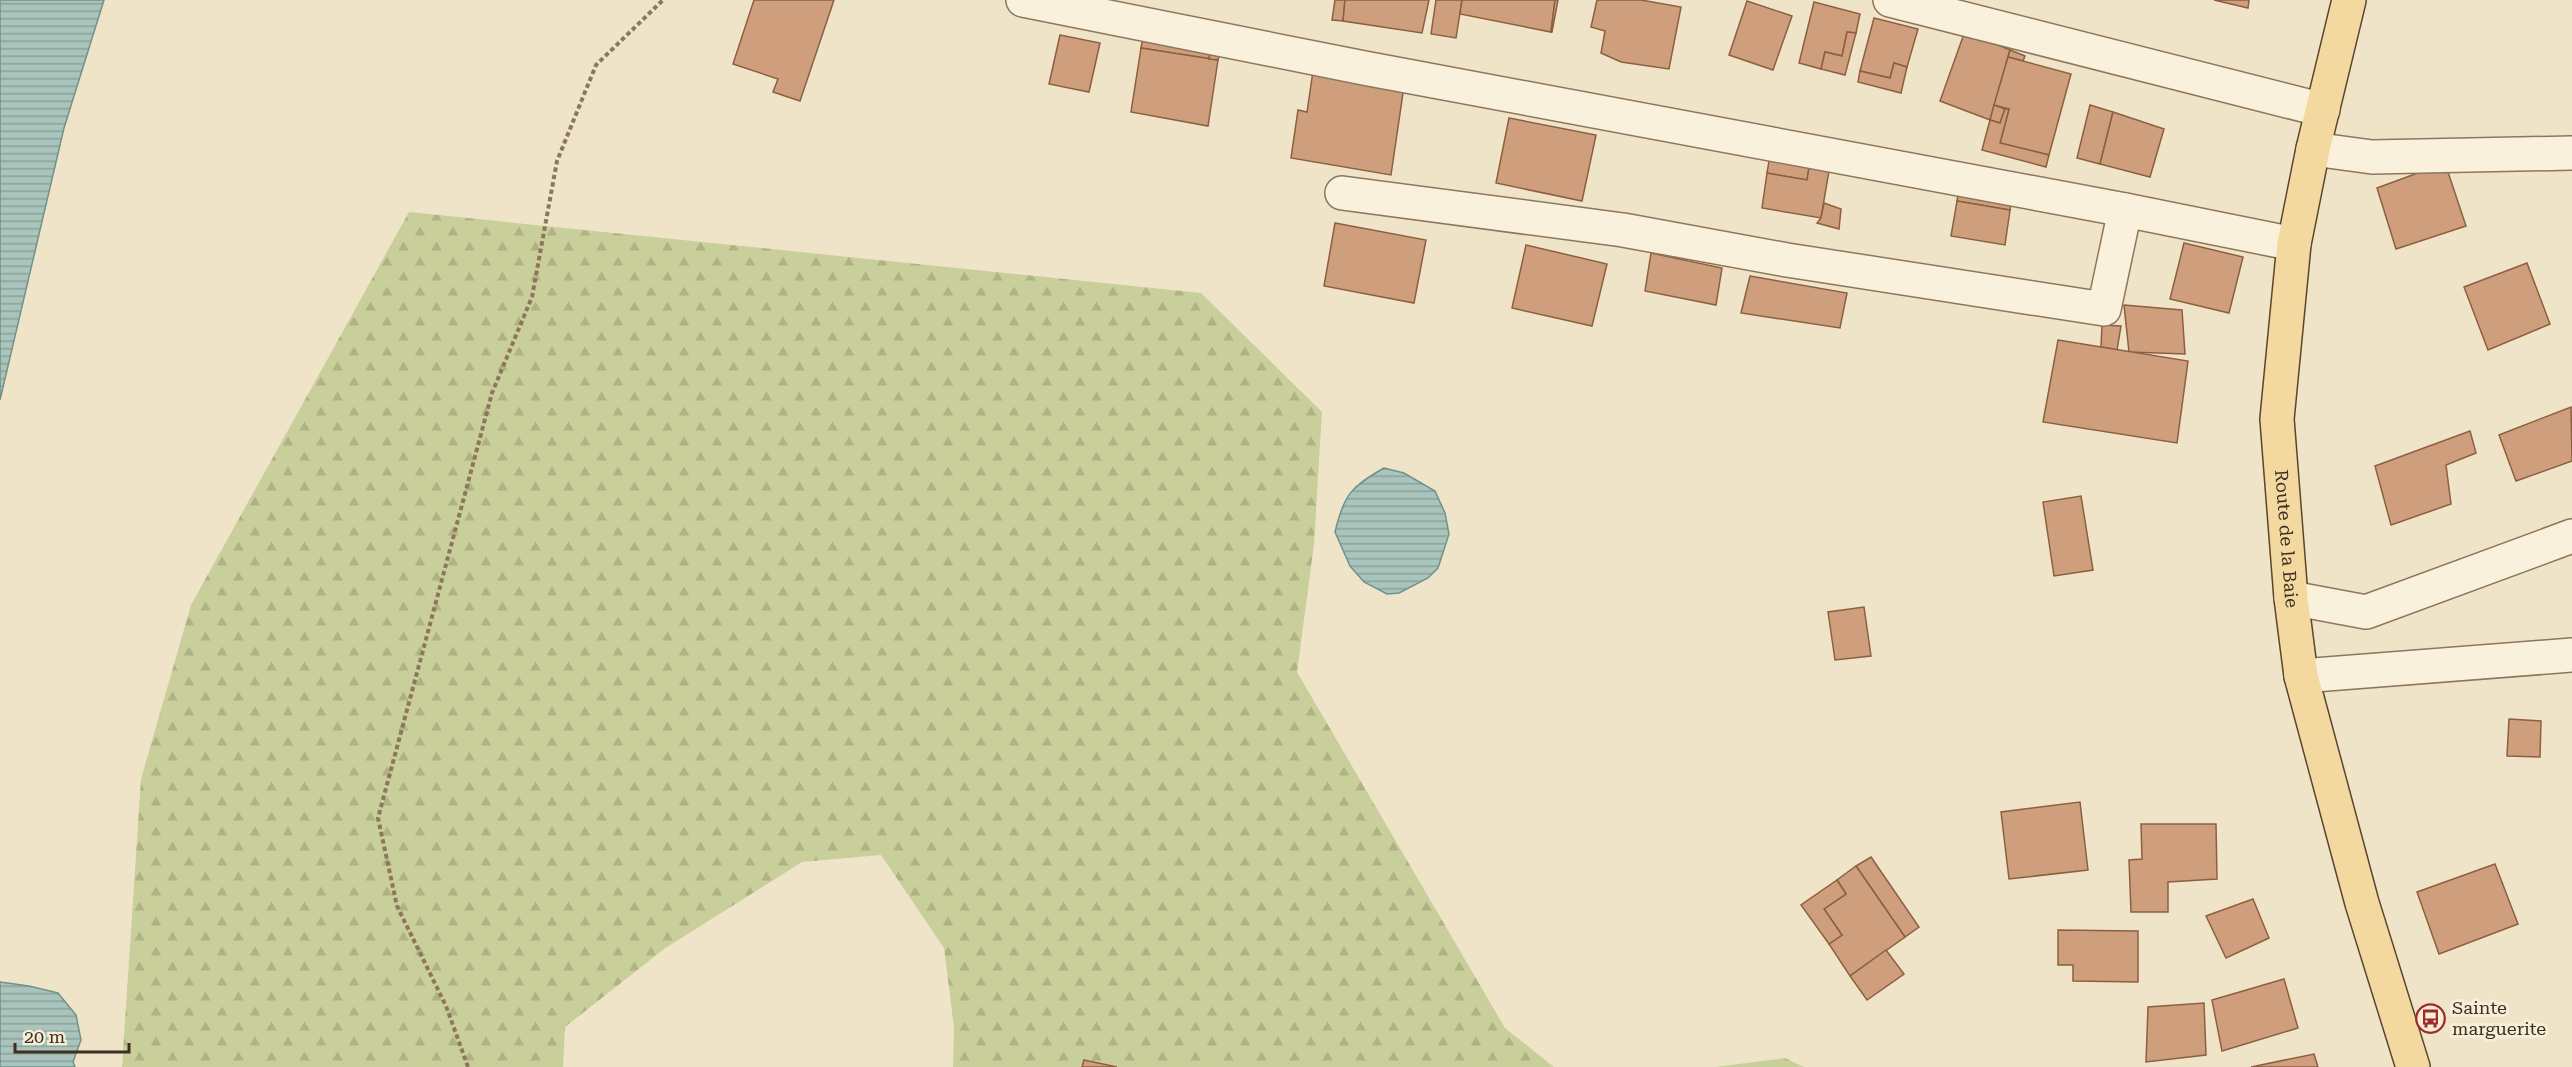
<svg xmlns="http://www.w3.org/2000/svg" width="2572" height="1067" font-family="'Roboto Serif',serif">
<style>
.forest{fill:url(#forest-firs)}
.water{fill:url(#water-rules);stroke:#6f938a;stroke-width:1.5}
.building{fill:#cf9f7d;stroke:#8d5f41;stroke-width:1.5}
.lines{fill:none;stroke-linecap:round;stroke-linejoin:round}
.minor-casing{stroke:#8d765c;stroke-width:36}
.major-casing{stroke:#5b4430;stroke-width:36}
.path{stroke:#8d765c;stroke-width:4;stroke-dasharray:4.5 3;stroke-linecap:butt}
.minor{stroke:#faf1dc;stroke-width:33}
.major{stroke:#f3d9a0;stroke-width:33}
.labels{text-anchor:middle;stroke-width:6;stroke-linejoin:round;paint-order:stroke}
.street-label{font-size:18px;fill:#3d2e20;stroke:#f7eed8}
.poi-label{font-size:18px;fill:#3d2e20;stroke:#f7eed8;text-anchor:start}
</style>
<defs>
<pattern id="forest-firs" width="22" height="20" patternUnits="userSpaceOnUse" patternTransform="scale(1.5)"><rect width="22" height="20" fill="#c9cf9b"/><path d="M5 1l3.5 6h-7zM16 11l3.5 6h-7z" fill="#aeb285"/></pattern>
<pattern id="water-rules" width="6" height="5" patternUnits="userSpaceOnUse" patternTransform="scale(1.5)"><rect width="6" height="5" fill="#a9c4bc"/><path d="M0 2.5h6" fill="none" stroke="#8ba098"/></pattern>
</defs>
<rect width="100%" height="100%" fill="#f0e4c8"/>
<g class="forest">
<polygon points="409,212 1201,293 1322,412 1314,544 1297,672 1505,1028 1554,1067 953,1067 954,1027 944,948 881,855 802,862 664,949 565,1027 563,1067 122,1067 141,779 191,605"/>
<polygon points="1785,1058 1804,1067 1715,1067"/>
</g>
<g class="water">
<polygon points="0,0 104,0 64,128 0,400"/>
<path d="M1384 468 1404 473 1435 491 1445 513 1449 534 1438 568 1428 578 1399 593 1387 594 1364 582 1350 566 1335 532C1344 494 1351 487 1384 468Z"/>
<polygon points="0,982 29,986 58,993 76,1015 81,1040 73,1062 75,1067 0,1067"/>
</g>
<g class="building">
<polygon points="754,0 834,0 800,101 773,92 778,79 733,64"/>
<polygon points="1335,0 1345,0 1343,21 1332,20"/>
<polygon points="1345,0 1429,0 1422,33 1343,21"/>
<polygon points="1436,0 1462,0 1456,38 1431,34"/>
<polygon points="1462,0 1555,0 1551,32 1460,14"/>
<polygon points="1555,0 1558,0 1552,32 1551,32"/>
<polygon points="1597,0 1641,0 1681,7 1669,69 1621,62 1601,53 1605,31 1591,27"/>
<polygon points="2214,0 2249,0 2248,8"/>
<polygon points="1747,1 1792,16 1773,70 1729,55"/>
<polygon points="1814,2 1860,14 1856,33 1847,32 1842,56 1825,52 1821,69 1799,63"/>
<polygon points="1874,18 1918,29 1907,67 1894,63 1890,78 1860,71"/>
<polygon points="1965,31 2010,50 1990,120 1940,101"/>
<polygon points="1847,32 1856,33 1845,75 1821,69 1825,52 1842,56"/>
<polygon points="1060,35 1100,43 1089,92 1049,84"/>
<polygon points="1143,37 1211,48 1209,59 1141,48"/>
<polygon points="1141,48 1218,60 1208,126 1131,112"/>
<polygon points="1211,48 1220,51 1218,60 1209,59"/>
<polygon points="2010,50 2025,56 2023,61 2008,57"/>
<polygon points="2008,57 2071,74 2049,155 2000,143 2009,109 1994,105"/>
<polygon points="1894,63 1907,67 1901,93 1858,82 1860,71 1890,78"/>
<polygon points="1313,71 1404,86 1391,175 1291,158 1298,110 1307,112"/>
<polygon points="1994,105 2005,109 2000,123 1990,120"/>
<polygon points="2090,105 2113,112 2100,164 2077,158"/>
<polygon points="2005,109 2009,109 2000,143 2049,155 2046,167 1982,150 1990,120 2000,123"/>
<polygon points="2113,112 2164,129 2150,177 2100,164"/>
<polygon points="1509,118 1596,135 1582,201 1496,183"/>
<polygon points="1770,155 1810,162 1807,180 1767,173"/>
<polygon points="1810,162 1830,165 1821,218 1762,208 1767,173 1807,180"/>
<polygon points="2445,163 2466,226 2396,249 2377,188"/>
<polygon points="1959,189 2012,199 2010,210 1957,201"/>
<polygon points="1957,201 2010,210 2005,245 1951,236"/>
<polygon points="1824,203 1841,209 1839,229 1817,223 1821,218"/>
<polygon points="1335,223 1426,240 1414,303 1324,286"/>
<polygon points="2184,243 2243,257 2229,313 2170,299"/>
<polygon points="1526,245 1607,264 1592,326 1512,308"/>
<polygon points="1651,253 1722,268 1716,305 1645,291"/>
<polygon points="2527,263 2550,324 2488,350 2464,287"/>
<polygon points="1750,276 1847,293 1840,328 1741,313"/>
<polygon points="2124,305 2182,310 2185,354 2129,352"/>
<polygon points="2102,325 2121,326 2117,350 2101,347"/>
<polygon points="2058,340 2188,361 2177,443 2043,422"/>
<polygon points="2571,407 2572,461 2516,481 2499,435"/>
<polygon points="2470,431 2476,453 2446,465 2451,504 2391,525 2375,466"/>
<polygon points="2081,496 2093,570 2054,576 2043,502"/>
<polygon points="1864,607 1871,656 1835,660 1828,612"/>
<polygon points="2509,719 2541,721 2540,757 2507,756"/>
<polygon points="2080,802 2088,870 2009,879 2001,812"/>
<polygon points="2141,824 2216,824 2217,879 2168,882 2168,912 2131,912 2129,860 2142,859"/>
<polygon points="1871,857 1919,927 1905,937 1856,866"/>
<polygon points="2495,864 2518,924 2439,954 2417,892"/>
<polygon points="1856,866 1905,937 1850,976 1829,944 1842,935 1824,909 1846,894 1837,880"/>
<polygon points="1837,880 1846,894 1824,909 1842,935 1829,944 1801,905"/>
<polygon points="2253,899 2269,938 2226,958 2206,916"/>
<polygon points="2058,930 2138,931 2138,982 2073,981 2073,965 2058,965"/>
<polygon points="1886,950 1904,974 1867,1000 1850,976"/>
<polygon points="2284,979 2298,1028 2222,1051 2212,1000"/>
<polygon points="2204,1003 2206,1055 2146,1062 2148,1007"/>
<polygon points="2314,1054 2318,1067 2251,1067"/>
<polygon points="1084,1060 1117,1067 1082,1067"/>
</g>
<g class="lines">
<defs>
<g id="minor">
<polyline points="1023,0 1364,68 2125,210 2294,244"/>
<polyline points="1890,0 2323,110"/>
<polyline points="2313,149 2372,157 2572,153"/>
<polyline points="1342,193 1623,230 1787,260 2104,309 2125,210"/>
<polyline points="2291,598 2366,612 2572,536"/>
<polyline points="2301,676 2572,655"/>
</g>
<g id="major">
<path id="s1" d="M2349 0 2313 149 2294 244 2277 419 2291 598 2301 676 2362 903 2413 1067"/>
</g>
</defs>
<use href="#minor" class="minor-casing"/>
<use href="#major" class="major-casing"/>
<polyline class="path" points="468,1067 446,1006 397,906 378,818 492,393 532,297 557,161 596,65 663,0"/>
<use href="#minor" class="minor"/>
<use href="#major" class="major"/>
</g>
<defs>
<symbol id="bus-ring" viewBox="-11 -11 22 22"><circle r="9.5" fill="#f7eed8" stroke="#9e2a2b" stroke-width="1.5"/><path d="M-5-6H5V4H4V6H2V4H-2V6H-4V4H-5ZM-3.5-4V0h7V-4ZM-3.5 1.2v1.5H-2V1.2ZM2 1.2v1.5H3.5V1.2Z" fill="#9e2a2b"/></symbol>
</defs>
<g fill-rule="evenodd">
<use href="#bus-ring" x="2414" y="1002" width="33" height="33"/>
</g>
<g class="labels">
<g class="street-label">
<text dy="6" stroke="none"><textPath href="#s1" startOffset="546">Route de la Baie</textPath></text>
</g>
<g class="poi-label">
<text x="2452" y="1014">Sainte<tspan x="2452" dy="21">marguerite</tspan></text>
</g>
</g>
<path d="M15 1043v9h114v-9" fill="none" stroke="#3d2e20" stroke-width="3"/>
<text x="24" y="1043" font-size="18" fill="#3d2e20" stroke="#f7eed8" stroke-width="4.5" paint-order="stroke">20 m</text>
</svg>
